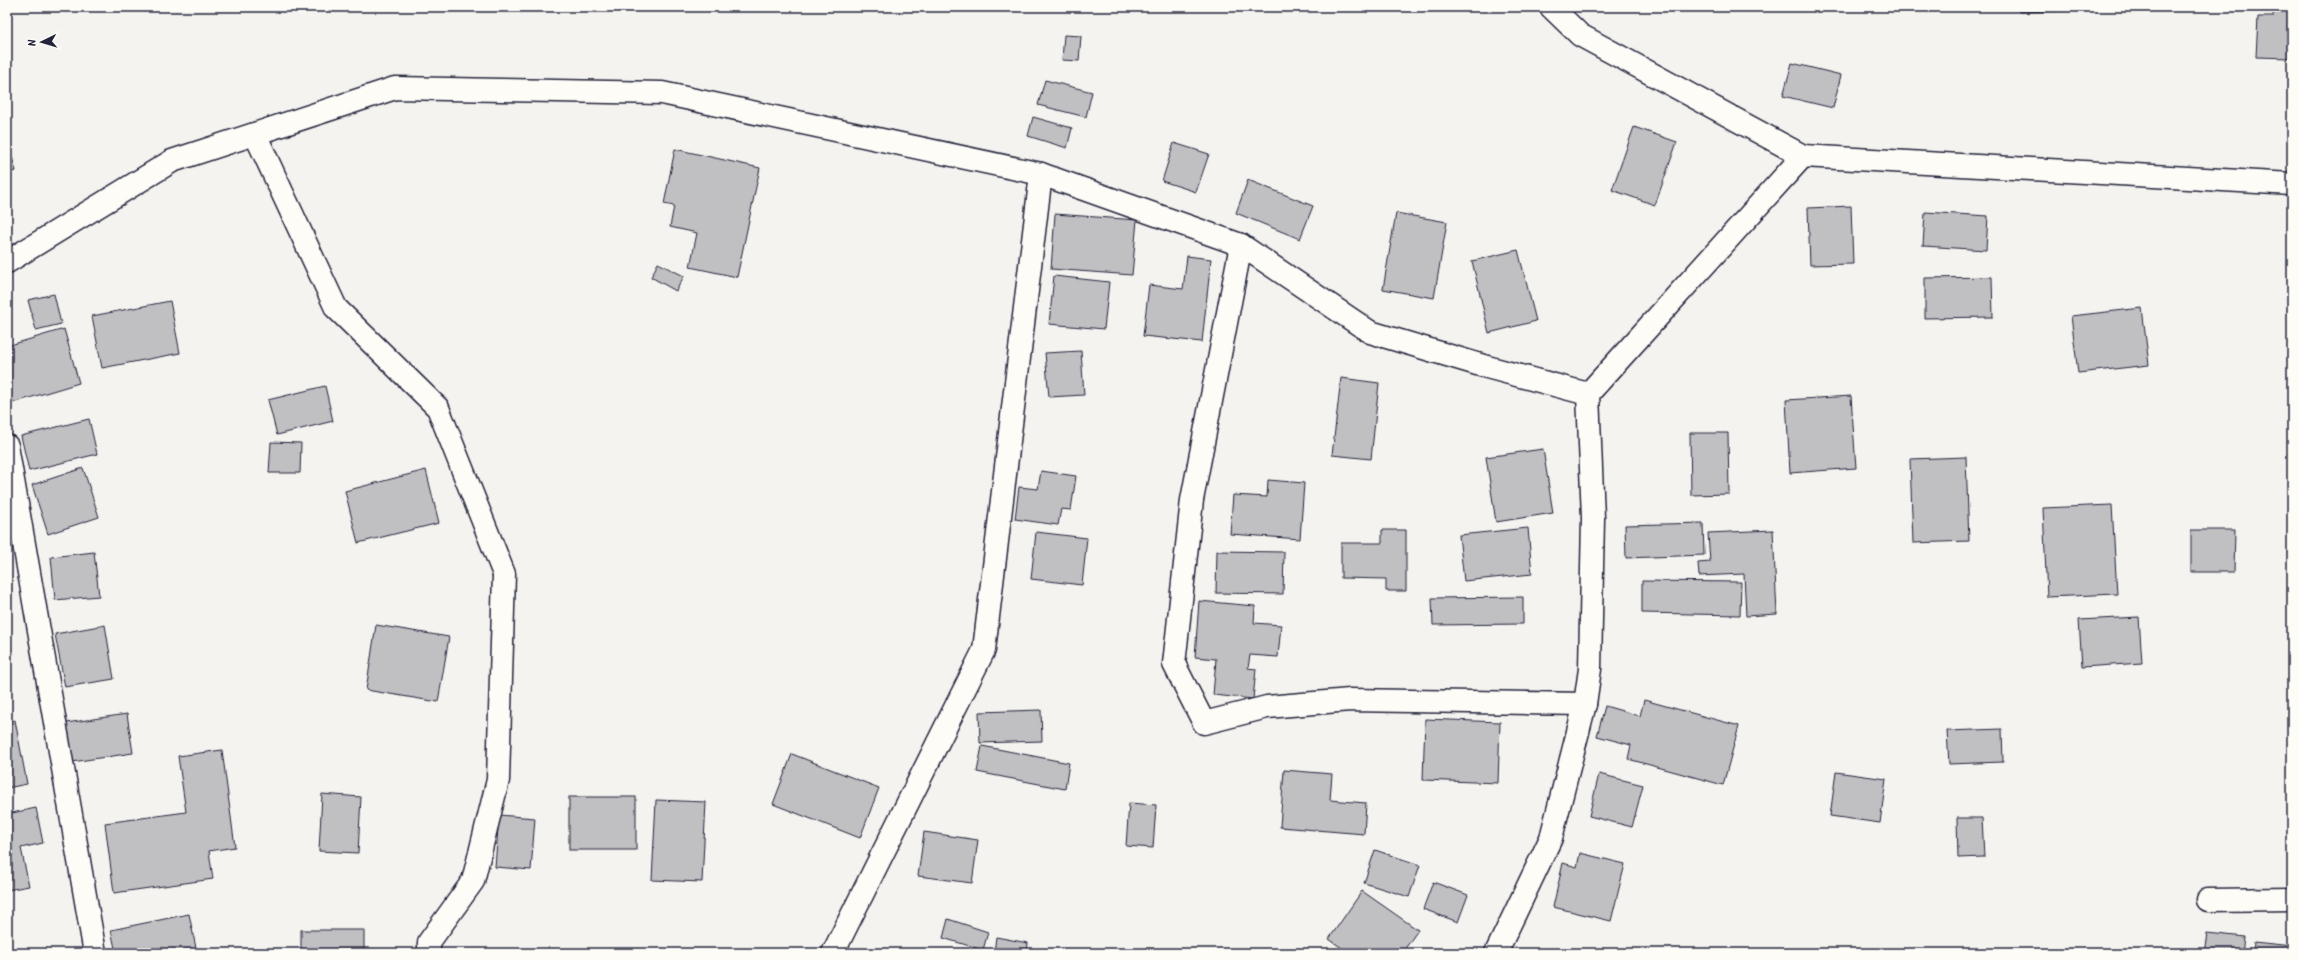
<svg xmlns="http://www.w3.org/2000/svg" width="2299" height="960" font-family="Kalam,sans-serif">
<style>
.building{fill:#c0bfc2;stroke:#22223b}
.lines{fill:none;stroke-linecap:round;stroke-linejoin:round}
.street-casing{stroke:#22223b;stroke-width:25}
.secondary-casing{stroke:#22223b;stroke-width:25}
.street{stroke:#fdfcf7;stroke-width:22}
.secondary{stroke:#fdfcf7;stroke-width:22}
</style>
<rect width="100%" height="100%" fill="#f4f3ef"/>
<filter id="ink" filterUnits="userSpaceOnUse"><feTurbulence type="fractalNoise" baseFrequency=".025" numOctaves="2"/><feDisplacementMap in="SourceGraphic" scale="8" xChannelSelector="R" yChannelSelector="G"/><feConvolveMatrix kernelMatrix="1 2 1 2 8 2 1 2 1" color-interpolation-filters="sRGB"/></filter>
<g filter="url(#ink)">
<g class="building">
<polygon points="2019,7 2089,7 2089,10 2019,12"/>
<polygon points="2273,7 2292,7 2292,58 2256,57 2258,17 2273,17"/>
<polygon points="1064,35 1081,36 1079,61 1062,60"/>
<polygon points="1792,63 1841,75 1833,108 1783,96"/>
<polygon points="1045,80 1092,92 1086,117 1038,105"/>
<polygon points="1033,117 1072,128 1067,148 1028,136"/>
<polygon points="1634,127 1677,142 1655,205 1612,190"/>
<polygon points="7,140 16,171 7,173"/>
<polygon points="1174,143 1209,154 1196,192 1162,181"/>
<polygon points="675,149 760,168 737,277 690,267 697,233 670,227 674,206 664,204"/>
<polygon points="1248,180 1313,206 1300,239 1236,213"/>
<polygon points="1851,206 1853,264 1810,265 1808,208"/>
<polygon points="1925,212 1988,216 1986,250 1923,246"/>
<polygon points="1396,213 1447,222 1434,298 1383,289"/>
<polygon points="1055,214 1137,220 1132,275 1051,269"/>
<polygon points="1518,250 1536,321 1489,333 1472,261"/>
<polygon points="1187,256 1211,259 1202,342 1143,336 1149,285 1183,289"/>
<polygon points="658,263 684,276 676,291 651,277"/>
<polygon points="1054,276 1109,282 1104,329 1049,324"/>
<polygon points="1992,277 1993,317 1925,318 1925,278"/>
<polygon points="54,294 61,324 36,330 28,300"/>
<polygon points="170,301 180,353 102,368 92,316"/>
<polygon points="2142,308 2149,365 2078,373 2071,316"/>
<polygon points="64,329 79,383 9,404 7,396 7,346"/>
<polygon points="1081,351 1084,395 1049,397 1045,353"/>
<polygon points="1341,378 1379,383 1371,459 1332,455"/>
<polygon points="325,386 333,421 277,435 268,400"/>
<polygon points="1851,396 1856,468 1790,473 1786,400"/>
<polygon points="89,419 97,454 29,471 21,436"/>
<polygon points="1690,433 1728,433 1729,494 1691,495"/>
<polygon points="271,442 301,443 300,473 269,473"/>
<polygon points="1543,449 1553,513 1496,522 1486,457"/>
<polygon points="1966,457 1969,541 1913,543 1910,459"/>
<polygon points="83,468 99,517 48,534 32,485"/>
<polygon points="426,470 439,523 358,543 345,491"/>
<polygon points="1041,471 1076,476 1071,510 1061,509 1058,525 1015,519 1019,487 1038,489"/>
<polygon points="1268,480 1304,483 1300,539 1230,534 1233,495 1267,497"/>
<polygon points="2112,505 2117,594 2047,597 2043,508"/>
<polygon points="1703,523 1704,555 1626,558 1625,525"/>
<polygon points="1528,528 1532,574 1464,581 1459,535"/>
<polygon points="1382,530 1406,530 1406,591 1386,591 1386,579 1341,578 1341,543 1382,543"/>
<polygon points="1773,530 1777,614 1746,616 1744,574 1699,576 1698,563 1710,562 1708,533"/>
<polygon points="2191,530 2235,530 2234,572 2191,572"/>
<polygon points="1036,532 1087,538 1082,585 1031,579"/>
<polygon points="1217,551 1284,552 1283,594 1216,593"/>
<polygon points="94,552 99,596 55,600 51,557"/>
<polygon points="1642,581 1741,582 1740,615 1642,613"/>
<polygon points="1523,597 1523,624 1433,625 1432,598"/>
<polygon points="1199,601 1255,606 1254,623 1281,625 1278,657 1250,655 1248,668 1256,669 1253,699 1213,695 1216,659 1195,657"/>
<polygon points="2139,617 2142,663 2082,667 2079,620"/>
<polygon points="105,625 114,679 65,687 55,634"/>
<polygon points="376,625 449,637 438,702 366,690"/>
<polygon points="1644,700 1739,726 1723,785 1628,759 1631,745 1597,736 1605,706 1640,716"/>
<polygon points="1041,710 1042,741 980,743 979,712"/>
<polygon points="127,714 133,753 72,762 66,723"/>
<polygon points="1425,719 1500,722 1498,783 1423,780"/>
<polygon points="15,720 27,784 7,788 7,722"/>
<polygon points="2002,729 2003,762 1949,764 1947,731"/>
<polygon points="982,746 1069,763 1065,789 977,772"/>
<polygon points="222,750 235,847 209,851 213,879 114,893 105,823 186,812 178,756"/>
<polygon points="792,754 879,788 860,838 773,804"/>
<polygon points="1284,770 1332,774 1330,800 1366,803 1364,834 1280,827"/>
<polygon points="1836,772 1886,779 1880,823 1830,816"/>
<polygon points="1599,774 1643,785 1632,827 1589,816"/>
<polygon points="322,794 361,797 358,853 319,851"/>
<rect x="569" y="797" width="67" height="53"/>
<polygon points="656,800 706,802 702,882 652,880"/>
<polygon points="1129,803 1156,805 1153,848 1126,846"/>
<polygon points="36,808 43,843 21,848 29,886 7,890 7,814"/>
<polygon points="499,815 535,818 531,870 495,867"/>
<polygon points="1957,818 1982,818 1984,857 1958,858"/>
<polygon points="924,832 978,840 972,883 918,876"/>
<polygon points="1375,850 1420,865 1409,897 1364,883"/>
<polygon points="1580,853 1625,864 1611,921 1553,907 1563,863 1577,867"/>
<polygon points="1433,882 1468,895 1458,922 1423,909"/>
<polygon points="1362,891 1418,930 1402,953 1349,953 1329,939"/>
<polygon points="189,914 197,953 116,953 111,930"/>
<polygon points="948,919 988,932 983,950 943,938"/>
<rect x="301" y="930" width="63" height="23"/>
<polygon points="2207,933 2245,937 2243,953 2204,953"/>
<polygon points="996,937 1028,943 1027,953 994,953"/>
<polygon points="2254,943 2292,947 2292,953 2253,953"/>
</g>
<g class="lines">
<defs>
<g id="street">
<polyline points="1551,7 1580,35 1803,156"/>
<polyline points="255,134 336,308 438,408 504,574 498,780 473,881 429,942 429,953"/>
<polyline points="1241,245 1192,500 1174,664 1204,723 1267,707 1350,700 1585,704"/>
<polyline points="7,262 172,161 395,88 662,93 1041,174 1241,245 1370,332 1487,367 1588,394"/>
<polyline points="7,446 95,953"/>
<polyline points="2208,900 2292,899"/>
<polyline points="833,953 984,650 1041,174"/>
</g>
<polyline id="secondary" points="1496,953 1551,838 1585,704 1590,669 1593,518 1588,394 1803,156 2292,184"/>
</defs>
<use href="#street" class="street-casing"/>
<use href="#secondary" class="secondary-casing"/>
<use href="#street" class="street"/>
<use href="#secondary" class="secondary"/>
</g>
</g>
<rect width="2299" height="960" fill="none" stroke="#fdfcf7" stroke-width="24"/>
<rect x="12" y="12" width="2275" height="936" fill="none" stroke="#22223b" stroke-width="1.5" filter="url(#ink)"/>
<g transform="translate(42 42) rotate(265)" stroke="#fdfcf7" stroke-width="3" paint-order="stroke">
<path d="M0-3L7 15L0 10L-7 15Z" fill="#22223b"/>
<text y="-6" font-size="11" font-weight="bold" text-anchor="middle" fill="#22223b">N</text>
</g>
</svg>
